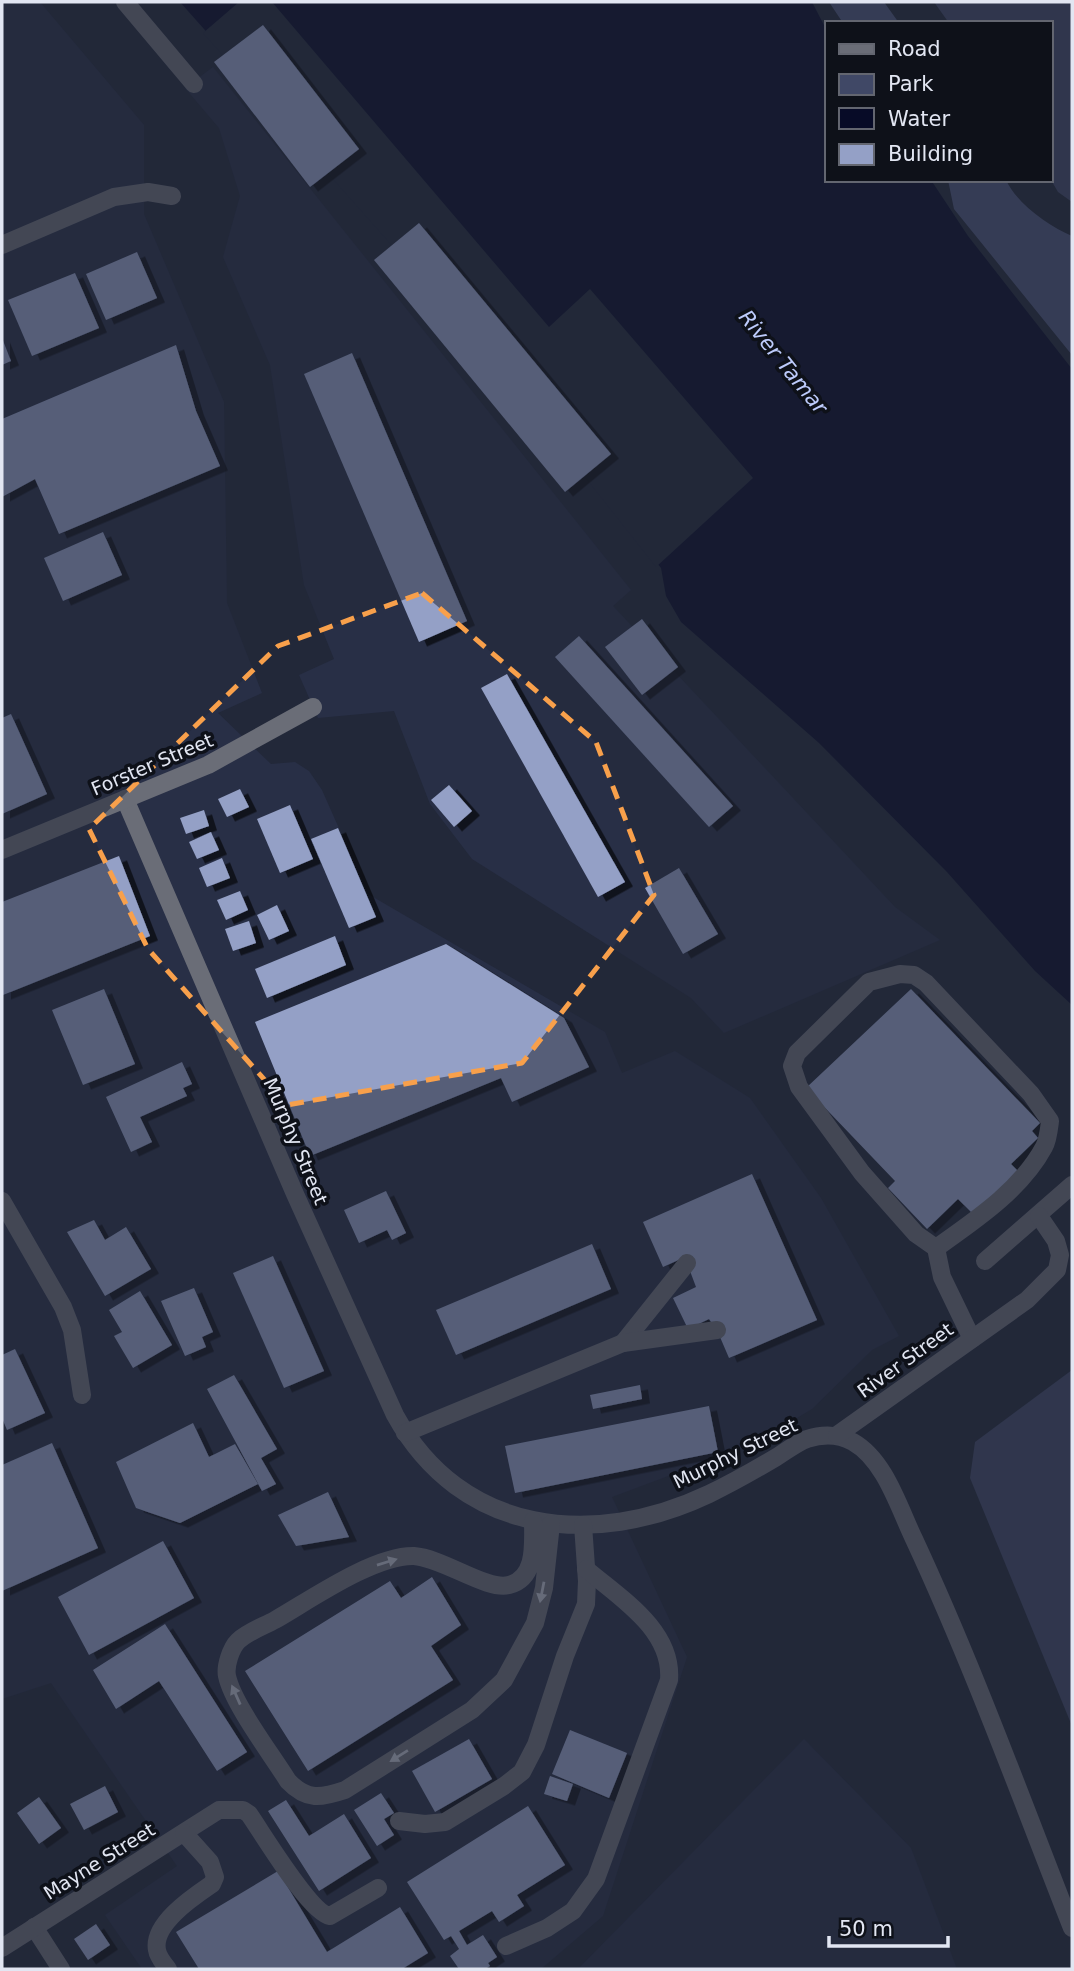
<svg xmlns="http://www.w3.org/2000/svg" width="1074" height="1971" font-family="'DejaVu Sans',sans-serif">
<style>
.built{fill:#282f46}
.green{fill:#404866}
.forest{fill:#4d5678}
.water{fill:#070b27}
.pier{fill:#222839}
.building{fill:#94a0c6;filter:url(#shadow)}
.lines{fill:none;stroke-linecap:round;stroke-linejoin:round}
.minor{stroke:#6a6d77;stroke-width:18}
.oneway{fill:#b8bcc7}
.marked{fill:none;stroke:#f8a04b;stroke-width:5;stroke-dasharray:14 9;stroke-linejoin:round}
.labels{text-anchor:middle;stroke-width:7;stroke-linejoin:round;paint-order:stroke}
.street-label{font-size:19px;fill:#e2e6f2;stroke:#0e1119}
.water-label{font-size:21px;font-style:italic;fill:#bdcbfb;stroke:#0e1119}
</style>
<defs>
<filter id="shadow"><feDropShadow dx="8" dy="4.5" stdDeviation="0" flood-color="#0009"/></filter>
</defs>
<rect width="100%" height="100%" fill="#222839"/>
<g class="built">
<polygon points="2,2 40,2 144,125 144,214 224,402 227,603 262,693 218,713 271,764 295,762 309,771 322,790 368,894 605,1032 622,1073 675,1051 750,1098 821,1198 899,1336 872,1350 812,1409 751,1445 612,1497 687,1657 603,1916 541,1969 142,1969 105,1915 177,1866 51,1683 2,1699"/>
<polygon points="213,67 631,590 613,606 895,907 940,940 724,1033 691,998 472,859 430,804 394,711 318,718 299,675 334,659 304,585 270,365 223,257 240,196 219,128 185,88"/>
<polygon points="804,1739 911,1848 957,1969 578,1969"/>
</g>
<g class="green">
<polygon points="934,2 1072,2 1072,202 1058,192 1051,180 1051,23 949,23"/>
<polygon points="1072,1370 1072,1726 970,1478 975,1442"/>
</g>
<g class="forest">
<polygon points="829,2 884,2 899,23 843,23"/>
<path d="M948 180H1006C1017 204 1049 226 1072 236V355L954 209Z"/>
</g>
<polygon class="water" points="180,2 812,2 827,31 827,180 931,180 968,236 1072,369 1072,1005 1035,971 947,872 819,743 681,622 666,596 661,568 486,346"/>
<polygon class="pier" points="239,2 272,2 549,327 590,289 753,478 656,567 484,349 203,33"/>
<g class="building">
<polygon points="263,25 359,149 310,187 214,62"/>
<polygon points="419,223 611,454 565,492 374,260"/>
<polygon points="137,252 157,298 106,320 86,274"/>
<polygon points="75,273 99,328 32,356 8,300"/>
<polygon points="2,338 11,361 2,365"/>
<polygon points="176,345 196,411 220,466 59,534 35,479 2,497 2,419"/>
<polygon points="352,353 467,621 419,642 304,374"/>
<polygon points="103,532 122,575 63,601 44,558"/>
<polygon points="642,619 678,667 642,695 605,647"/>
<polygon points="579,636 733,806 709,827 555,657"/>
<polygon points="507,674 625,882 598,897 481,688"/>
<polygon points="11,714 47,794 2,814 2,718"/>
<polygon points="449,785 472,811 454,827 431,800"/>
<polygon points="240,789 249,807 227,817 218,799"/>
<polygon points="290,805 313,859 280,873 257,819"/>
<polygon points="204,810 209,826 186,834 180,818"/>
<polygon points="338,828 376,917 349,928 311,839"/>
<polygon points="211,832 219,850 197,859 189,842"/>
<polygon points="119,856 150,936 3,995 2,902"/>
<polygon points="222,858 230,878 207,887 199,868"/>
<polygon points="679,868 718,934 683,954 645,888"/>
<polygon points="240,891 248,910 226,920 217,900"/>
<polygon points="277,905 289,931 269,940 257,915"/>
<polygon points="249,921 256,943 233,951 225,929"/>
<polygon points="335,936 346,965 267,998 255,969"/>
<polygon points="446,944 564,1018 589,1067 512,1102 501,1078 310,1156 255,1022"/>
<polygon points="104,989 135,1064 83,1085 52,1010"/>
<polygon points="911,989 1040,1123 1032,1131 1038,1138 1011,1164 1019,1172 974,1215 958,1199 927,1229 888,1188 895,1181 806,1088"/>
<polygon points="182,1062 192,1084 183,1088 187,1096 140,1117 152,1142 131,1152 106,1097"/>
<polygon points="752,1174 817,1320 729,1358 717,1330 709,1319 688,1329 673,1298 696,1287 687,1263 685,1257 663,1267 643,1222"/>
<polygon points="386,1191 406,1233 392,1240 387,1230 359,1243 344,1210"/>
<polygon points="94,1220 105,1240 126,1227 151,1269 105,1296 67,1232"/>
<polygon points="592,1244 611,1289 456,1355 436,1310"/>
<polygon points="273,1256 324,1371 284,1388 233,1273"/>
<polygon points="194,1288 213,1332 202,1337 206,1347 185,1356 161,1301"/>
<polygon points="140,1291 172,1345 133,1368 114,1336 122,1332 109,1310"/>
<polygon points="15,1349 45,1413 7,1430 2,1418 2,1355"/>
<polygon points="234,1375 277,1449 261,1458 276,1484 262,1491 207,1389"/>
<polygon points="640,1385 642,1399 593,1409 590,1395"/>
<polygon points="709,1406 718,1452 515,1493 505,1446"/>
<polygon points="193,1423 209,1457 235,1444 258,1484 180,1523 136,1508 116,1462"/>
<polygon points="52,1443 98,1548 2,1591 2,1465"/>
<polygon points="328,1492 349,1537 296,1546 278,1515"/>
<polygon points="163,1541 194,1598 89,1655 58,1597"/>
<polygon points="432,1577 461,1625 431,1646 453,1680 308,1771 245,1671 390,1581 401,1598"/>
<polygon points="165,1624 247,1752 217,1771 159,1681 116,1709 93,1670"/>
<polygon points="570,1730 627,1753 609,1798 552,1774"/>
<polygon points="469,1739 492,1779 435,1812 412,1771"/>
<polygon points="550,1776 573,1784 567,1801 544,1794"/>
<polygon points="105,1786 118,1812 84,1830 70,1804"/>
<polygon points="381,1793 394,1813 384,1819 394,1835 377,1846 354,1810"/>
<polygon points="39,1797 61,1828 39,1844 17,1813"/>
<polygon points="286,1800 309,1836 344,1814 371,1858 319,1891 268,1811"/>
<polygon points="528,1806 565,1865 517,1895 524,1906 499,1922 492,1911 459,1931 467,1945 483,1935 497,1957 488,1963 490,1966 485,1969 459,1969 450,1956 459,1949 451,1936 444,1940 407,1882"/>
<polygon points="278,1871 327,1952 400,1907 428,1953 402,1969 199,1969 176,1932"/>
<polygon points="96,1924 110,1945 88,1960 74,1939"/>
</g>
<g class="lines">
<g class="minor">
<polyline points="125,2 194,84"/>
<polyline points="2,245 114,197 148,192 172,196"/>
<path d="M125 799 295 1194 395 1415C461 1535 593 1549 709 1494 732 1483 753 1471 775 1458 785 1452 796 1443 807 1439 822 1434 839 1434 853 1442 885 1460 899 1508 914 1539 973 1666 1021 1798 1072 1928"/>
<polyline points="2,850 208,765 313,707"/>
<polyline points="2,1201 63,1307 72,1330 82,1395"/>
<path d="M936 1248 916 1234 862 1173 799 1087 792 1066 797 1053 869 982 900 974 914 975 926 983 1031 1094 1050 1121C1049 1129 1048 1140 1044 1147 1021 1190 974 1221 936 1248L942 1277 972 1339"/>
<polyline points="985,1261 1072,1185"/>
<polyline points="623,1343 687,1263"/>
<polyline points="405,1433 623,1343 717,1330"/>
<polyline points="837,1435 1027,1300 1057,1270 1060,1255 1056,1241 1039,1216"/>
<path d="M533 1521C533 1543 537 1578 509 1585 487 1591 443 1558 414 1556 374 1555 310 1600 275 1620 264 1626 247 1632 238 1641 231 1648 225 1666 227 1676 233 1704 272 1755 288 1781 307 1801 321 1798 345 1790L472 1710 504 1680 535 1623 544 1588 551 1524"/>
<polyline points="399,1821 425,1824 445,1822 504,1786 522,1772 536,1745 565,1656 586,1604 587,1581 583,1525"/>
<polyline points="34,1927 61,1969"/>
<path d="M506 1946 547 1928 573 1911 596 1879 669 1680C673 1630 620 1598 586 1569"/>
<path d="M2 1948 219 1810H243L249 1814C263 1834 310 1913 330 1916L378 1888"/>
<path d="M168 1969C164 1964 158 1957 157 1950 152 1924 193 1897 212 1884L215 1877 210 1862 184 1833"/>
</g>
</g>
<defs><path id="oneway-solid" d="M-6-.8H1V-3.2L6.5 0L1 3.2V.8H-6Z" transform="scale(1.75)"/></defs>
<g class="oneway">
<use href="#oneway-solid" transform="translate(387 1562) rotate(-17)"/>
<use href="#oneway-solid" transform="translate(542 1592) rotate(101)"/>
<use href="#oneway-solid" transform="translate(236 1695) rotate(-114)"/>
<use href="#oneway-solid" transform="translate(399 1756) rotate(148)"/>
</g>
<path d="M0 0H1074V1971H0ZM422 593 596 742 654 895 522 1063 287 1105 148 949 89 829 278 646Z" fill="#222839" fill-opacity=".55" fill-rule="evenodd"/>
<path class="marked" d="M422 593 596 742 654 895 522 1063 287 1105 148 949 89 829 278 646Z"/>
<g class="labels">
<g class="street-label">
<text transform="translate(152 764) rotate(-23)" y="7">Forster Street</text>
<text transform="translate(296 1141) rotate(67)" y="7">Murphy Street</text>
<text transform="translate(905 1360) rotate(-36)" y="7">River Street</text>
<text transform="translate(735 1453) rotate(-26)" y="7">Murphy Street</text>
<text transform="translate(99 1861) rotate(-32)" y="7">Mayne Street</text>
</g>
<g class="water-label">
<text transform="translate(783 362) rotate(51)" y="7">River Tamar</text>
</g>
</g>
<rect width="1074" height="1971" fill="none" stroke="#e2e6f2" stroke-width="7"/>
<rect x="825" y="21" width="228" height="161" fill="#0e1119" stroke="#636670" stroke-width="2"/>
<rect x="839" y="44" width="35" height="10" fill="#6a6d77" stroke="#636670" stroke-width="2"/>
<text x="888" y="56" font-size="21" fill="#e2e6f2">Road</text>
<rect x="839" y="74" width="35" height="21" fill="#404866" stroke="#636670" stroke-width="2"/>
<text x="888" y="91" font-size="21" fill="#e2e6f2">Park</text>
<rect x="839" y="108" width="35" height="21" fill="#070b27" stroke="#636670" stroke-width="2"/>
<text x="888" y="126" font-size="21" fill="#e2e6f2">Water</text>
<rect x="839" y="144" width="35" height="21" fill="#94a0c6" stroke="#636670" stroke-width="2"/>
<text x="888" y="161" font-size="21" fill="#e2e6f2">Building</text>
<path d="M829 1936v10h119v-10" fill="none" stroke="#e2e6f2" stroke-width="3.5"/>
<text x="839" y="1936" font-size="21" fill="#e2e6f2" stroke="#0e1119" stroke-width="5" paint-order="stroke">50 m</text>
</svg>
